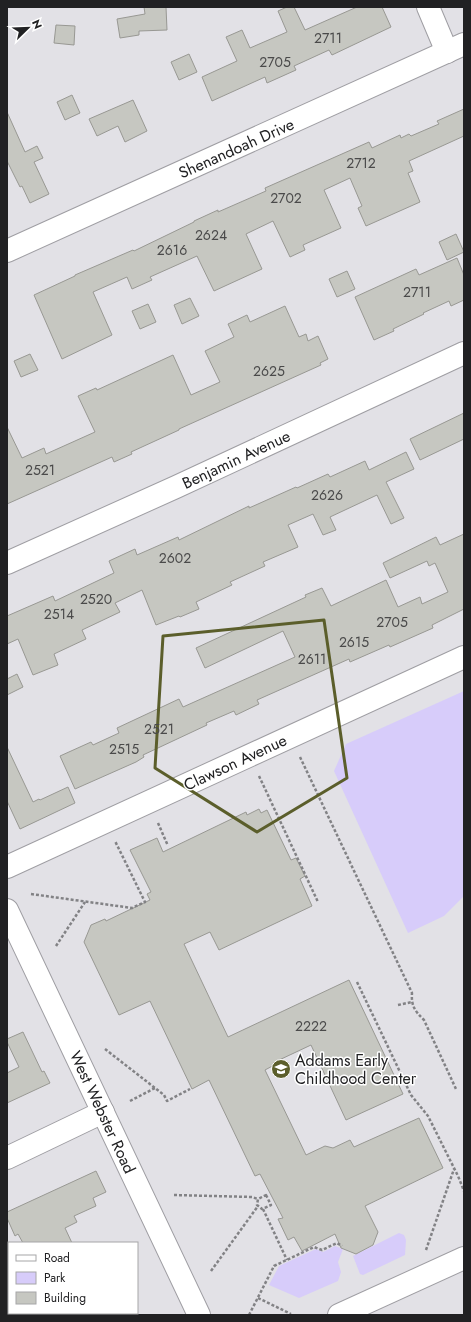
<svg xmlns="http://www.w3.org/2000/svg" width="471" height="1322" font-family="Jost,sans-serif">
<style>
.green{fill:#d7ccfa}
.building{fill:#c6c7c1;stroke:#989893}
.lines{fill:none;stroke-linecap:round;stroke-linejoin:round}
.minor-casing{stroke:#9f9ea3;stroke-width:24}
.path{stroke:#828285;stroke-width:2.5;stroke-dasharray:3 2;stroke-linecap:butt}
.minor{stroke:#fff;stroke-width:22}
.marked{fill:none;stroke:#5b5e2b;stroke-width:3;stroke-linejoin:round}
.labels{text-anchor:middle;stroke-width:3;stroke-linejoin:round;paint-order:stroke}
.number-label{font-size:14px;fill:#4a4a4a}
.street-label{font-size:16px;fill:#212123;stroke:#fff}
.poi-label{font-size:16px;fill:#212123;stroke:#fff;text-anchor:start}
</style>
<rect width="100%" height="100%" fill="#e2e1e6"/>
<g class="green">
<polygon points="464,691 464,896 444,916 408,933 334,771 346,744"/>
<polygon points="399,1233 404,1235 406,1240 405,1255 363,1275 360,1274 353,1256"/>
<polygon points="335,1246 343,1249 338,1262 341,1272 338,1281 299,1298 269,1285 279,1266 316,1249 323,1252"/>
</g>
<g class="building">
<polygon points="144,7 166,7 167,30 139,31 139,35 120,38 117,19 145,14"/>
<polygon points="287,7 294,7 305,30 357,7 382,7 391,27 332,55 329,50 294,66 296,70 267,83 265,77 212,101 202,77 237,61 226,37 242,30 250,48 287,32 278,11"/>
<polygon points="56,25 75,26 74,45 54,43"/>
<polygon points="189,54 197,72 179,80 171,62"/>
<polygon points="72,95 80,113 65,120 57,102"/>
<polygon points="133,100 147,131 125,142 118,126 97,136 89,119"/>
<polygon points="464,109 464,136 409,161 413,171 408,173 420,202 366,226 358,208 362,206 350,178 324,190 341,228 303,245 305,250 290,257 273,221 248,233 246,234 262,269 214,291 197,256 150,277 152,280 132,289 127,277 93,292 112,335 62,359 34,295 75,276 75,275 133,250 134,251 194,222 194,221 218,210 218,212 266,191 265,188 369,142 372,148 400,135 401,138 409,134 411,136 439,124 437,121"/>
<polygon points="7,112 25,152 37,146 43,158 34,162 49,194 30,203 22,186 20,187 7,161"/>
<polygon points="456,234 464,252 447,260 439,242"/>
<polygon points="457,258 464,275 464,300 451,306 449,301 423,313 424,314 393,329 394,331 374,340 355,297 416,269 419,275"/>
<polygon points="347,271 355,289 337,297 329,279"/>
<polygon points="190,298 199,316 182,324 174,305"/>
<polygon points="148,304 156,322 140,329 132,311"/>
<polygon points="285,306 299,337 306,334 308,341 318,336 328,359 320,363 321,365 179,429 179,430 131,452 132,454 114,462 112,457 7,504 7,427 22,458 44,448 46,454 95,432 78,396 96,388 97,390 173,355 191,395 220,382 205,351 234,337 228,324 247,315 250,322"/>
<polygon points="30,354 38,370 21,377 14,361"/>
<polygon points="464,413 464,439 420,460 410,439"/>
<polygon points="406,452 414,469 386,482 404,518 391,524 377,495 330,517 336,530 323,535 313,514 288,525 298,547 263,562 265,566 230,582 232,585 196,602 199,609 180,617 179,616 156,625 142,590 115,603 120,612 82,630 86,639 54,654 58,665 33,675 18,639 7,644 7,616 53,596 55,601 114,573 109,561 135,549 137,555 178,537 179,540 249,506 249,508 258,504 296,487 297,488 328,474 330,477 365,461 369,470"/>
<polygon points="464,534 464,609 432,625 433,628 390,647 389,645 350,662 349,659 257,700 259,704 236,715 234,711 206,723 207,725 143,755 144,757 136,762 75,789 60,756 91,742 93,745 119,733 117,728 179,699 183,707 295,657 283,631 205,668 196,648 306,597 305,595 322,588 331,606 386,580 398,607 420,597 422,604 448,592 435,563 429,566 427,561 390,578 383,563 436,537 440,545"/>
<polygon points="17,674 23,687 7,695 7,679"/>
<polygon points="7,747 33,802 39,799 40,800 68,787 75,803 20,829 7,801"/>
<polygon points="259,809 261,813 267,810 291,860 296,858 305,876 300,879 312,906 219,950 210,932 184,944 228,1037 349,980 403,1094 346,1120 311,1045 277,1061 278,1063 265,1070 306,1155 325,1146 333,1148 350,1140 354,1147 419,1118 443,1168 365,1206 378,1232 373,1245 356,1254 341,1248 335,1234 302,1251 294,1237 288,1240 278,1219 283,1218 260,1174 255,1176 209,1080 192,1089 150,1001 119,1015 84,942 91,925 105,919 106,921 150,900 147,894 151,892 130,850 157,838 163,852 246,812 247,815"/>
<polygon points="23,1032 42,1072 44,1071 50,1083 7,1103 7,1073 19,1067 7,1042 7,1039"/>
<polygon points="96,1171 106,1192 93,1198 96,1206 74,1216 77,1222 65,1228 72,1243 23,1243 18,1234 15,1236 7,1218 7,1212"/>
</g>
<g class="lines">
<defs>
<g id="minor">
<polyline points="428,7 447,52"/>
<polyline points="7,251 464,44"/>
<polyline points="7,563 176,487 464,353"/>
<polyline points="7,867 464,657"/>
<polyline points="7,910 199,1315"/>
<polyline points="7,1158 103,1112"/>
<polyline points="339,1315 464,1258"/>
</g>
</defs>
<use href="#minor" class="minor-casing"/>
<g class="path">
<path d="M300 757 412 993C411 1006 415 1011 424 1020L456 1089"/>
<polyline points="259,776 318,902"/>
<polyline points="158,823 168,846"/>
<polyline points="31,894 132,908 145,902 115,841"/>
<polyline points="56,946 85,902"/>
<polyline points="357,982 411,1095 428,1116 458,1176 464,1191"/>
<polyline points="398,1005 412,1002"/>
<polyline points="105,1049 164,1095 167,1101 190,1089"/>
<polyline points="130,1101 155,1088"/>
<polyline points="174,1195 252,1197 258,1199"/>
<polygon points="266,1195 271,1205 262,1209 257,1205 258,1199"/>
<polyline points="263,1209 287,1260"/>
<polyline points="426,1250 454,1169"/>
<polyline points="211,1271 258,1206"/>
<polyline points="258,1298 291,1314"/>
<polyline points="249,1315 274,1266 314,1247 322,1250 337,1243 342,1246"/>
</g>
<use href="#minor" class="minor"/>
</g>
<path class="marked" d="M324 620 347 778 257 832 155 768 163 636Z"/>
<defs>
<symbol id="school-disc" viewBox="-11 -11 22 22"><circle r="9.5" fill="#5b5e2b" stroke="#fff"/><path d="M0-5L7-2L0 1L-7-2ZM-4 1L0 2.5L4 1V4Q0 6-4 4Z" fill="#fff"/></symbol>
</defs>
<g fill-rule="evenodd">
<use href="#school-disc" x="270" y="1058" width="22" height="22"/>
</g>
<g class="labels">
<g class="number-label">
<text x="328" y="43">2711</text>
<text x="275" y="67">2705</text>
<text x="361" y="168">2712</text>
<text x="286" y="203">2702</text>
<text x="211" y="240">2624</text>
<text x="172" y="255">2616</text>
<text x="417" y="297">2711</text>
<text x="269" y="376">2625</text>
<text x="40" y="475">2521</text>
<text x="327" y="500">2626</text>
<text x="175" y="563">2602</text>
<text x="96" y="604">2520</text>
<text x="59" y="619">2514</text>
<text x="392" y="627">2705</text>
<text x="354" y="647">2615</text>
<text x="312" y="664">2611</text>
<text x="159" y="734">2521</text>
<text x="124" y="754">2515</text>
<text x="311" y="1031">2222</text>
</g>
<g class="street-label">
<text transform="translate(236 148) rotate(-24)" y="6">Shenandoah Drive</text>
<text transform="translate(236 459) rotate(-25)" y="6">Benjamin Avenue</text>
<text transform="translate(235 762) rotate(-25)" y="6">Clawson Avenue</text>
<text transform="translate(103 1112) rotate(65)" y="6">West Webster Road</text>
</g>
<g class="poi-label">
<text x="295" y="1066">Addams Early<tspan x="295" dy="18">Childhood Center</tspan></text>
</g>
</g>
<rect width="471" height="1322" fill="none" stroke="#212123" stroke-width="16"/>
<rect x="8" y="1242" width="130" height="72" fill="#ffffff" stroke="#a6a6a7"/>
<rect x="16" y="1255" width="20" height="6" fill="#ffffff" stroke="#a6a6a7"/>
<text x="44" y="1262" font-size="12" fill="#212123">Road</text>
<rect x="16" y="1272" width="20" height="12" fill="#d7ccfa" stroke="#a6a6a7"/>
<text x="44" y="1282" font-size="12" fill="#212123">Park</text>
<rect x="16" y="1292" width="20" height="12" fill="#c6c7c1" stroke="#a6a6a7"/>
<text x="44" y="1302" font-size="12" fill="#212123">Building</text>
<g transform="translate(28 28) rotate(67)" stroke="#ffffff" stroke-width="3" paint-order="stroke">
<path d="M0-3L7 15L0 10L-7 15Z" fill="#212123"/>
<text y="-6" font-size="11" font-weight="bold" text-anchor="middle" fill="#212123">N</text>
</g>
</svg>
